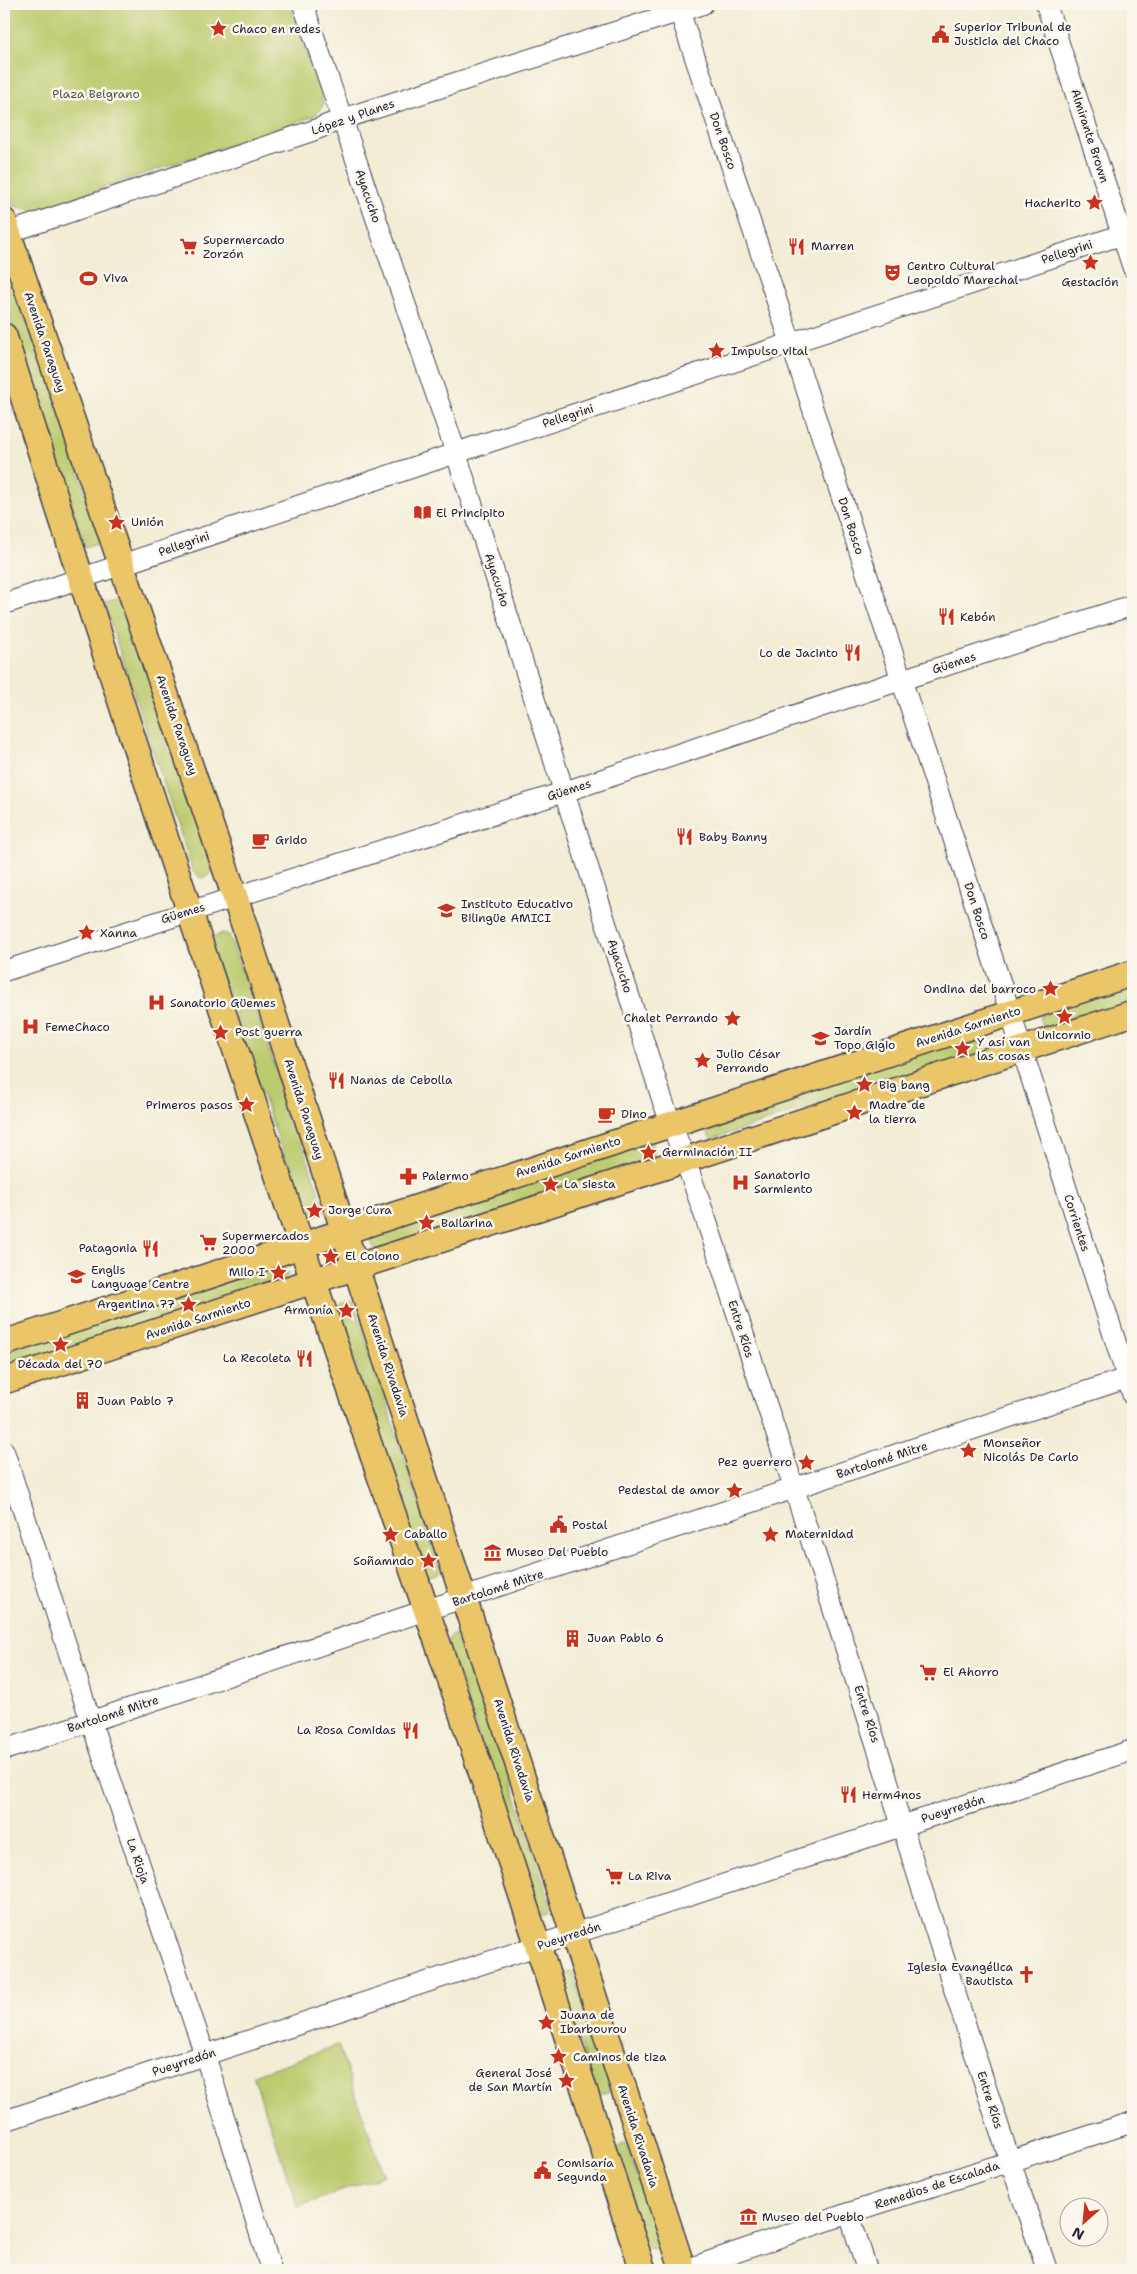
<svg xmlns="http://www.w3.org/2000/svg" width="1137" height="2274" font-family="'Shantell Sans',sans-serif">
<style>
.green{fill:#bccb6e;stroke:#6f7654}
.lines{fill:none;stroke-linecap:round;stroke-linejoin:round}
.minor-casing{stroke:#414052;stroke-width:22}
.major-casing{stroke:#414052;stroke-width:28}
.minor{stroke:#fff;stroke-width:20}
.major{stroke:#ebc669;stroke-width:25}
.labels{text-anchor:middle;stroke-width:5;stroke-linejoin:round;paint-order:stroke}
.poi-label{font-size:12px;fill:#22223b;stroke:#fbf7ec;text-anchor:start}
.park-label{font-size:12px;fill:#50554a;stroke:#fbf7ec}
.street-label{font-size:12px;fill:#22223b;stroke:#fbf7ec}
</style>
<rect width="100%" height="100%" fill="#fbf7ec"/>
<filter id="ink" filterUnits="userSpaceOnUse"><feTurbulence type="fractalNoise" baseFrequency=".02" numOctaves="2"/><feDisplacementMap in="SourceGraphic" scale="10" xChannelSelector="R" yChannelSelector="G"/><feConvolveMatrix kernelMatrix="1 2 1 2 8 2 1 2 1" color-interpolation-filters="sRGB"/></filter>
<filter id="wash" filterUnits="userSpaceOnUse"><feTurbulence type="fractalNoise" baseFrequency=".0096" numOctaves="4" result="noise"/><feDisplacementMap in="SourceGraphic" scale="20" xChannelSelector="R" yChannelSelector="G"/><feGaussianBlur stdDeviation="1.12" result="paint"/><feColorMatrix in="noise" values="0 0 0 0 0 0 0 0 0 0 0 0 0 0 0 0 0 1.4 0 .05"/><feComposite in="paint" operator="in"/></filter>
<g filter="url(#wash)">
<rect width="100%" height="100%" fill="#f3edd6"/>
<g class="green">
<polygon points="4,4 290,4 324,104 314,116 35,211 11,205 4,182"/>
<polygon points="18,279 101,542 85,547 4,298 4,285"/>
<polygon points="123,599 213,865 211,874 201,878 193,872 104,604"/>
<path d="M222 933 229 935 325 1210C320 1216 311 1219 305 1216L210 944 213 938Z"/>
<polygon points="1133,980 1133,1004 1052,1031 1042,1025 1040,1018 1044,1009"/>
<polygon points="974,1033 981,1037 986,1045 982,1053 711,1139 705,1128 708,1123"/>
<polygon points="651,1141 656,1161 381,1251 374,1248 370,1238 372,1231"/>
<polygon points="279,1262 285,1265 288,1274 284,1281 14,1369 9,1365 7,1357 10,1350"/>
<polygon points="349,1300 354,1303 440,1568 439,1573 427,1577 423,1573 338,1311 340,1303"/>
<polygon points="461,1633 465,1637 551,1906 548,1912 540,1915 447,1643 450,1636"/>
<polygon points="569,1972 573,1973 610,2091 596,2096 560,1975"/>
<polygon points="338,2045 384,2175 298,2207 253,2075"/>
<polygon points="623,2144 627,2146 659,2242 658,2246 652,2249 646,2247 615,2149"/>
</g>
</g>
<g filter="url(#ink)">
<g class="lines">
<defs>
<g id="minor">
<path d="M303 4 456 453 663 1102C704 1205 736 1313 771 1418 865 1701 950 1988 1047 2270"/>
<polyline points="677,4 803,379 1002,987 1133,1396"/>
<polyline points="1046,4 1133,268"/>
<polyline points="4,234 312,131 342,119 703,4"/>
<polyline points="4,604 492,441 1133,231"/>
<polyline points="4,971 564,792 901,680 1133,605"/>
<polyline points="4,1451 91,1722 205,2055 271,2270"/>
<polyline points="4,1750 1133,1376"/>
<polyline points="4,2121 1133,1750"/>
<polyline points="849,2213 867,2270"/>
<polyline points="685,2270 849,2213 1133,2122"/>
</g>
<g id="major">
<polyline points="4,221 235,897 683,2270"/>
<path d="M4 336C141 772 286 1206 436 1638 509 1848 573 2060 643 2270"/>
<polyline points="4,1343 1133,973"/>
<path d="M4 1381C381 1261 757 1136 1133 1013"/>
</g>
</defs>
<use href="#minor" class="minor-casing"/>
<use href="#major" class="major-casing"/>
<use href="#minor" class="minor"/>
<use href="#major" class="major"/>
</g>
</g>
<defs>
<symbol id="sight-bare" viewBox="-9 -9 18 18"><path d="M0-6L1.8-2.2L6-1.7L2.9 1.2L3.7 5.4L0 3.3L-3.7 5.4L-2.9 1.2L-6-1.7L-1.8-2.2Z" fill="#c8321e" stroke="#fbf7ec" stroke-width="2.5" paint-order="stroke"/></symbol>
<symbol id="civic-bare" viewBox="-9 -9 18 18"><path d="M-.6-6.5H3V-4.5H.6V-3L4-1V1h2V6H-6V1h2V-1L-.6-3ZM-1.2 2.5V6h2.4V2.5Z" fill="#c8321e" stroke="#fbf7ec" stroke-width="2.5" paint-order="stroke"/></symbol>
<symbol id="restaurant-bare" viewBox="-9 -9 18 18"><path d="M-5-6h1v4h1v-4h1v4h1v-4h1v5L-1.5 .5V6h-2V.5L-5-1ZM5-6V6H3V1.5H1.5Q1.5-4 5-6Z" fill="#c8321e" stroke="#fbf7ec" stroke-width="2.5" paint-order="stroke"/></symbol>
<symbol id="supermarket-bare" viewBox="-9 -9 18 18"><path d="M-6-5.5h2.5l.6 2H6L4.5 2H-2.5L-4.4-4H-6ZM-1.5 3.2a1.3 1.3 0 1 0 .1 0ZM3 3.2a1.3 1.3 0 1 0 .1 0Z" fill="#c8321e" stroke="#fbf7ec" stroke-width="2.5" paint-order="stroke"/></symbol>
<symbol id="theatre-bare" viewBox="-9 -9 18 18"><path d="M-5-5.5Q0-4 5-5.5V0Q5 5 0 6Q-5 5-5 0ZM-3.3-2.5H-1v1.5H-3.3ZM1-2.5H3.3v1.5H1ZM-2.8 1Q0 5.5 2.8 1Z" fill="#c8321e" stroke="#fbf7ec" stroke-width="2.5" paint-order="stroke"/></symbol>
<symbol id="stadium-bare" viewBox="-9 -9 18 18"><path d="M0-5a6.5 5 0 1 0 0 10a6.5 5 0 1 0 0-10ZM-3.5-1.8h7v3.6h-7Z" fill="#c8321e" stroke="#fbf7ec" stroke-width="2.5" paint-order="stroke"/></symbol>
<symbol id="library-bare" viewBox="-9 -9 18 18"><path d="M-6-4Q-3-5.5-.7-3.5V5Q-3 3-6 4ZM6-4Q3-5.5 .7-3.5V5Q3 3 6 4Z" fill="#c8321e" stroke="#fbf7ec" stroke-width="2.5" paint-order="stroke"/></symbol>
<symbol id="cafe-bare" viewBox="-9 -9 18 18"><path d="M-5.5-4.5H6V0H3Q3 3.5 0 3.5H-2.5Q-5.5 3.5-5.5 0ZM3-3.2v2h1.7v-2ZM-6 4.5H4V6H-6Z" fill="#c8321e" stroke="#fbf7ec" stroke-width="2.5" paint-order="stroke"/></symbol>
<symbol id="school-bare" viewBox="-9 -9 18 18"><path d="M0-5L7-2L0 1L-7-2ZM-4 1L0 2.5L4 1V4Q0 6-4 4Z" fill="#c8321e" stroke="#fbf7ec" stroke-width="2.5" paint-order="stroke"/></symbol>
<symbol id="hospital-bare" viewBox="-9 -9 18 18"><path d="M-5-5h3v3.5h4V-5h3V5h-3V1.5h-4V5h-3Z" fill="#c8321e" stroke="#fbf7ec" stroke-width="2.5" paint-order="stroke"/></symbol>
<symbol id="pharmacy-bare" viewBox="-9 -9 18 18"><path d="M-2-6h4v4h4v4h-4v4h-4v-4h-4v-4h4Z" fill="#c8321e" stroke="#fbf7ec" stroke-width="2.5" paint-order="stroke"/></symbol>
<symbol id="building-bare" viewBox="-9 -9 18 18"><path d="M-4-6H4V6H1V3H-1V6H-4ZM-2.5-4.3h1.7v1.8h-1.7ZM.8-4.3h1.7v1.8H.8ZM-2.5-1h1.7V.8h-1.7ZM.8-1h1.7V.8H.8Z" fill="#c8321e" stroke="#fbf7ec" stroke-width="2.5" paint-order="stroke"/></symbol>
<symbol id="museum-bare" viewBox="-9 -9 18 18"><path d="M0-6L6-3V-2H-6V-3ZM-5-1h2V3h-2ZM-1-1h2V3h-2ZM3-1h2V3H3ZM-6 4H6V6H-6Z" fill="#c8321e" stroke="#fbf7ec" stroke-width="2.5" paint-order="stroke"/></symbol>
<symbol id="church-bare" viewBox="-9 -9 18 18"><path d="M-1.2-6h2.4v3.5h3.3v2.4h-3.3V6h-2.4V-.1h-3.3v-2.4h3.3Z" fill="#c8321e" stroke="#fbf7ec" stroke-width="2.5" paint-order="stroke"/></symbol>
</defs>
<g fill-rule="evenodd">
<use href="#sight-bare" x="206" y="16" width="25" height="25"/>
<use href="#civic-bare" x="928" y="22" width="25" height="25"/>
<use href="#sight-bare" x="1082" y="190" width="25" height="25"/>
<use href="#restaurant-bare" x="784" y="234" width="25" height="25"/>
<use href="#supermarket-bare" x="176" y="234" width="25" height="25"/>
<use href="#sight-bare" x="1078" y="250" width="25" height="25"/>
<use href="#theatre-bare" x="880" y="260" width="25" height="25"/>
<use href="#stadium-bare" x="76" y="266" width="25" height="25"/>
<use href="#sight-bare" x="704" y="338" width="25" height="25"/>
<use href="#library-bare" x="410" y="500" width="25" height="25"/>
<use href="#sight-bare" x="104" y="510" width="25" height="25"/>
<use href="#restaurant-bare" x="934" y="604" width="25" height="25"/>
<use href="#restaurant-bare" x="840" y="640" width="25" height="25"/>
<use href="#restaurant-bare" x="672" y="824" width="25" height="25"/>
<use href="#cafe-bare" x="248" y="828" width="25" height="25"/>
<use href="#school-bare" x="434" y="898" width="25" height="25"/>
<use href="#sight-bare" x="74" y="920" width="25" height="25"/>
<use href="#sight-bare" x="1038" y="976" width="25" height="25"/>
<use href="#hospital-bare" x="144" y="990" width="25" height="25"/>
<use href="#sight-bare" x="1052" y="1004" width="25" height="25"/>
<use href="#sight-bare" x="720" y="1006" width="25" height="25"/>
<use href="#hospital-bare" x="18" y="1014" width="25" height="25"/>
<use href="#sight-bare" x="208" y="1020" width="25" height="25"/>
<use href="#school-bare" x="808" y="1026" width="25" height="25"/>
<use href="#sight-bare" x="950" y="1036" width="25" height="25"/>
<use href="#sight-bare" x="690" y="1048" width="25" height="25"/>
<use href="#restaurant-bare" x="324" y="1068" width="25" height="25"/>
<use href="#sight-bare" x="852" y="1072" width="25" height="25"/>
<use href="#sight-bare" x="234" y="1092" width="25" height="25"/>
<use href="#sight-bare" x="842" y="1100" width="25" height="25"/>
<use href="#cafe-bare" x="594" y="1102" width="25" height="25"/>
<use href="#sight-bare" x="636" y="1140" width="25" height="25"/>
<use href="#pharmacy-bare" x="396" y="1164" width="25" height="25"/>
<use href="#hospital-bare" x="728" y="1170" width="25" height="25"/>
<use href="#sight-bare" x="538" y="1172" width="25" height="25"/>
<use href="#sight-bare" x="302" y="1198" width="25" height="25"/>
<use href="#sight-bare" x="414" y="1210" width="25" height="25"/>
<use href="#supermarket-bare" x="196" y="1230" width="25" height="25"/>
<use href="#restaurant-bare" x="138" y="1236" width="25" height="25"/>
<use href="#sight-bare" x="318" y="1244" width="25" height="25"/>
<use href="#sight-bare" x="266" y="1260" width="25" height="25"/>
<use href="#school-bare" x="64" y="1264" width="25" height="25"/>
<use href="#sight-bare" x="176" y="1292" width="25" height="25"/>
<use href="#sight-bare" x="334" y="1298" width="25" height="25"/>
<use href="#sight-bare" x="48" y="1332" width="25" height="25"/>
<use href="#restaurant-bare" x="292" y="1346" width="25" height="25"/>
<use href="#building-bare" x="70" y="1388" width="25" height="25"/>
<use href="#sight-bare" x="956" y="1438" width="25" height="25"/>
<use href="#sight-bare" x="794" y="1450" width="25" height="25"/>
<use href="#sight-bare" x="722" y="1478" width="25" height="25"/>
<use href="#civic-bare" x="546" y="1512" width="25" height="25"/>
<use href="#sight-bare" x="378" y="1522" width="25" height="25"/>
<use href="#sight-bare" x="758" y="1522" width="25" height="25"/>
<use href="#museum-bare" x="480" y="1540" width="25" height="25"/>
<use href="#sight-bare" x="416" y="1548" width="25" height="25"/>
<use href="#building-bare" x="560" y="1626" width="25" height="25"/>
<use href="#supermarket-bare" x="916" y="1660" width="25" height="25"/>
<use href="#restaurant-bare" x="398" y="1718" width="25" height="25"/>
<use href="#restaurant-bare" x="836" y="1782" width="25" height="25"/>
<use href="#supermarket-bare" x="602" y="1864" width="25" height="25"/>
<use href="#church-bare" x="1014" y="1962" width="25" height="25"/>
<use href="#sight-bare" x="534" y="2010" width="25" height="25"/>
<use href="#sight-bare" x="546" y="2044" width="25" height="25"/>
<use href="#sight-bare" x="554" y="2068" width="25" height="25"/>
<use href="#civic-bare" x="530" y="2158" width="25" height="25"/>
<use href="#museum-bare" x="736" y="2204" width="25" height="25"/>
</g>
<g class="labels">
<g class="poi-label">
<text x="954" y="31">Superior Tribunal de<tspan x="954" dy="14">Justicia del Chaco</tspan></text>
<text x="232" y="33">Chaco en redes</text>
<text x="1081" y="207" text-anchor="end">Hacherito</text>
<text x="203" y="244">Supermercado<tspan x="203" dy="14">Zorzón</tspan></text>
<text x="811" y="250">Marren</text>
<text x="907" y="270">Centro Cultural<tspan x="907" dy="14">Leopoldo Marechal</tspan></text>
<text x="103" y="282">Viva</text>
<text x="1090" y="286" text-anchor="middle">Gestación</text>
<text x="731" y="355">Impulso vital</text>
<text x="436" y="517">El Principito</text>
<text x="131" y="526">Unión</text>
<text x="960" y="621">Kebón</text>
<text x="838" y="657" text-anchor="end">Lo de Jacinto</text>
<text x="699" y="841">Baby Banny</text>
<text x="275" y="844">Grido</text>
<text x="461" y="908">Instituto Educativo<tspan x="461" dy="14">Bilingüe AMICI</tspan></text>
<text x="100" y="937">Xanna</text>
<text x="1036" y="993" text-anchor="end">Ondina del barroco</text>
<text x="170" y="1007">Sanatorio Güemes</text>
<text x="718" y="1022" text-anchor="end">Chalet Perrando</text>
<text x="45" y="1031">FemeChaco</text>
<text x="834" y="1035">Jardín<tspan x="834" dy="14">Topo Gigio</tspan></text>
<text x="235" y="1036">Post guerra</text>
<text x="1064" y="1039" text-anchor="middle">Unicornio</text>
<text x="977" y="1046">Y así van<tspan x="977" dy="14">las cosas</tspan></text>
<text x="716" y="1058">Julio César<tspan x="716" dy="14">Perrando</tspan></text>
<text x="350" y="1084">Nanas de Cebolla</text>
<text x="879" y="1089">Big bang</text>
<text x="233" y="1109" text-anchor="end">Primeros pasos</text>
<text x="869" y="1109">Madre de<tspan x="869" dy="14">la tierra</tspan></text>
<text x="621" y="1118">Dino</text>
<text x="662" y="1156">Germinación II</text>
<text x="754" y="1179">Sanatorio<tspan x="754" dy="14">Sarmiento</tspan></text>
<text x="422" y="1180">Palermo</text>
<text x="564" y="1188">La siesta</text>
<text x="328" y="1214">Jorge Cura</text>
<text x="441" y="1227">Bailarina</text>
<text x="222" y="1240">Supermercados<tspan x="222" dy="14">2000</tspan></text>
<text x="137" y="1252" text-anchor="end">Patagonia</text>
<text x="345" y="1260">El Colono</text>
<text x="91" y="1274">Englis<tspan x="91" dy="14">Language Centre</tspan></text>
<text x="265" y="1276" text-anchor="end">Milo I</text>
<text x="175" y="1308" text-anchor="end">Argentina 77</text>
<text x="333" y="1314" text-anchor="end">Armonía</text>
<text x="291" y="1362" text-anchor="end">La Recoleta</text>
<text x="60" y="1368" text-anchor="middle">Década del 70</text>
<text x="97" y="1405">Juan Pablo 7</text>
<text x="983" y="1447">Monseñor<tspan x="983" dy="14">Nicolás De Carlo</tspan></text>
<text x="792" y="1466" text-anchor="end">Pez guerrero</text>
<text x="720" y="1494" text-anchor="end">Pedestal de amor</text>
<text x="572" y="1529">Postal</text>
<text x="404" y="1538">Caballo</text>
<text x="785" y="1538">Maternidad</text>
<text x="506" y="1556">Museo Del Pueblo</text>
<text x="414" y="1565" text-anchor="end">Soñamndo</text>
<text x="587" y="1642">Juan Pablo 6</text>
<text x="943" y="1676">El Ahorro</text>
<text x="396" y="1734" text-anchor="end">La Rosa Comidas</text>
<text x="862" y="1799">Herm4nos</text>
<text x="628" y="1880">La Riva</text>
<text x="1013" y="1971" text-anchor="end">Iglesia Evangélica<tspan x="1013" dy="14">Bautista</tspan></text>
<text x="560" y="2019">Juana de<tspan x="560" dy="14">Ibarbourou</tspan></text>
<text x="573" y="2061">Caminos de tiza</text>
<text x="552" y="2077" text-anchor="end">General José<tspan x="552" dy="14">de San Martín</tspan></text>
<text x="557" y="2167">Comisaría<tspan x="557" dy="14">Segunda</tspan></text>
<text x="762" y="2221">Museo del Pueblo</text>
</g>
<g class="park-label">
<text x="96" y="98">Plaza Belgrano</text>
</g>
<g class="street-label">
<text transform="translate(353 117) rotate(-19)" y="4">López y Planes</text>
<text transform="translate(1090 136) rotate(72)" y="4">Almirante Brown</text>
<text transform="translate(723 141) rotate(71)" y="4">Don Bosco</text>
<text transform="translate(368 196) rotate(71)" y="4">Ayacucho</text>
<text transform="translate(1067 252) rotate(-18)" y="4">Pellegrini</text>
<text transform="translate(45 342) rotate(71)" y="4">Avenida Paraguay</text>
<text transform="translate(568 416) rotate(-18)" y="4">Pellegrini</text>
<text transform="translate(851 526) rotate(72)" y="4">Don Bosco</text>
<text transform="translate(184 544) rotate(-19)" y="4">Pellegrini</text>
<text transform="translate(497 580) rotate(72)" y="4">Ayacucho</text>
<text transform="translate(954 663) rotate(-18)" y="4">Güemes</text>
<text transform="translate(177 725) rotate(71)" y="4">Avenida Paraguay</text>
<text transform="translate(569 790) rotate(-18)" y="4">Güemes</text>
<text transform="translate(977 911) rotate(72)" y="4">Don Bosco</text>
<text transform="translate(183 913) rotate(-17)" y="4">Güemes</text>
<text transform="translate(620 966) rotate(72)" y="4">Ayacucho</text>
<text transform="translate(968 1027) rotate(-18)" y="4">Avenida Sarmiento</text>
<text transform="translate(304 1109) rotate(72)" y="4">Avenida Paraguay</text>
<text transform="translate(568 1157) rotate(-18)" y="4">Avenida Sarmiento</text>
<text transform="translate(1077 1223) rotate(72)" y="4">Corrientes</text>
<text transform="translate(198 1319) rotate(-18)" y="4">Avenida Sarmiento</text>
<text transform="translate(741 1329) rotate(72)" y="4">Entre Ríos</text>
<text transform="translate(388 1365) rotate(72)" y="4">Avenida Rivadavia</text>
<text transform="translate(882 1460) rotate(-18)" y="4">Bartolomé Mitre</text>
<text transform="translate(498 1588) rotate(-18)" y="4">Bartolomé Mitre</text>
<text transform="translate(113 1714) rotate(-18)" y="4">Bartolomé Mitre</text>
<text transform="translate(867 1714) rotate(72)" y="4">Entre Ríos</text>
<text transform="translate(514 1750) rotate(72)" y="4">Avenida Rivadavia</text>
<text transform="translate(953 1809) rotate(-18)" y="4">Pueyrredón</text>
<text transform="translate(138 1861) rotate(71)" y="4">La Rioja</text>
<text transform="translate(569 1936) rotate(-18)" y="4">Pueyrredón</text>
<text transform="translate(184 2062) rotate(-18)" y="4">Pueyrredón</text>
<text transform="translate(990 2100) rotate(72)" y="4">Entre Ríos</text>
<text transform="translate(638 2136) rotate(72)" y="4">Avenida Rivadavia</text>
<text transform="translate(937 2185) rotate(-18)" y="4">Remedios de Escalada</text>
</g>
</g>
<rect width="1137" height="2274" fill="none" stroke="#fbf7ec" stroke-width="20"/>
<g transform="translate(1084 2222) rotate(207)"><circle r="24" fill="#fbf7ec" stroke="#a4a2a5"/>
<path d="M0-4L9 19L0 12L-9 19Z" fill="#c8321e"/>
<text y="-8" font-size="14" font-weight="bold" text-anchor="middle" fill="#22223b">N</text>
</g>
</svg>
